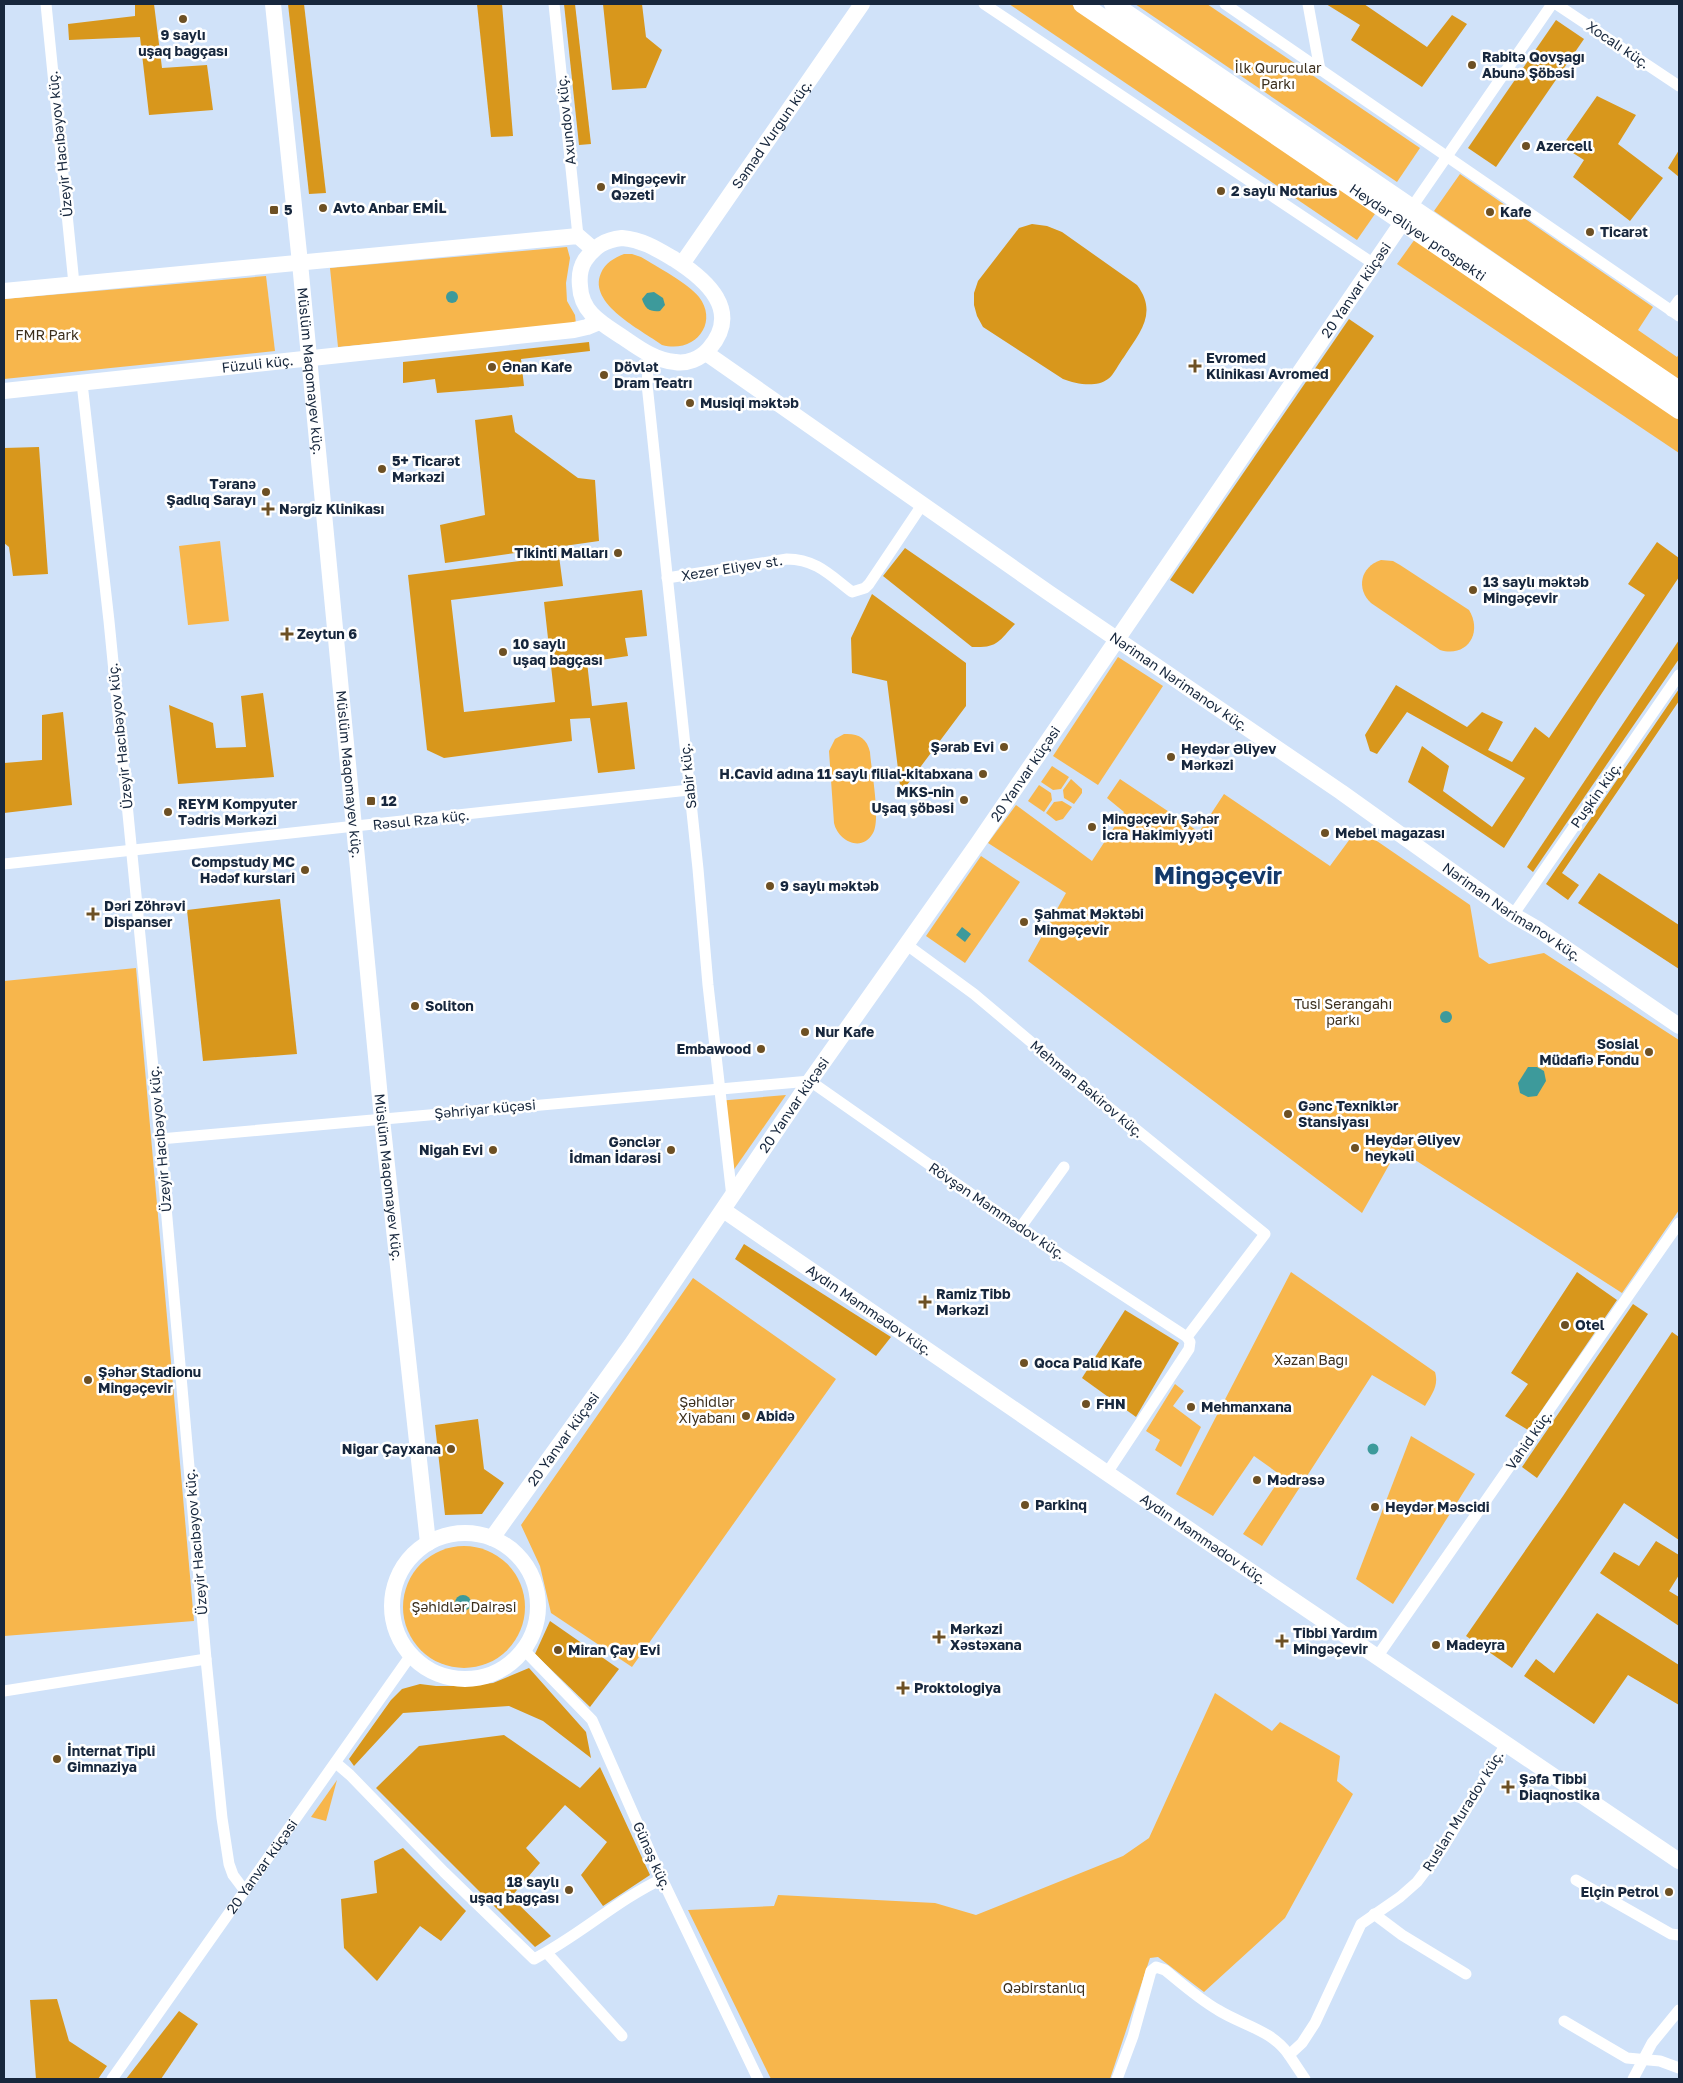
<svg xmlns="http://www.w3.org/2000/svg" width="1683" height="2083" font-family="'Golos Text',sans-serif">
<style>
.green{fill:#f7b64c}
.forest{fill:#d8971c}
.water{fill:#3d9a9b}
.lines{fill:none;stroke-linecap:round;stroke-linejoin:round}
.street{stroke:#fff;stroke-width:11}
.secondary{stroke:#fff;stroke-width:16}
.primary{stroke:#fff;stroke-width:18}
.poi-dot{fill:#6d5024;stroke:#fff;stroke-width:2}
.labels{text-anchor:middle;stroke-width:5;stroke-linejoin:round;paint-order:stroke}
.poi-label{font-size:14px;font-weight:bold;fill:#17273d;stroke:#fff;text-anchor:start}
.street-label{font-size:14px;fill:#17273d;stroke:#fff}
.park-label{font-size:14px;fill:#3c2f1d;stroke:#fff}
.town-label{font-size:24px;font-weight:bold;fill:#14396a;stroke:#fff}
</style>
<rect width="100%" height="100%" fill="#d0e2f9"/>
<g class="green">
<polygon points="1009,4 1071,4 1377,211 1357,240"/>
<polygon points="1135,4 1207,4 1420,148 1397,182"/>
<polygon points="1460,174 1653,307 1638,330 1677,357 1679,354 1679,380 1434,211"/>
<polygon points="1415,239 1679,419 1679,453 1397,264"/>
<polygon points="567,247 570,258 566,283 567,301 575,315 576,324 338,347 330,268"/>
<path d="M624 254H632L641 257C656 266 689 284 699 297 719 323 695 354 662 345 642 330 587 304 601 273 605 263 614 258 624 254Z"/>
<polygon points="266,276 275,351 4,379 4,299"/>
<polygon points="220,541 229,621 188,625 179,546"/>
<path d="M1381 560 1393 561 1400 565 1469 610C1483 633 1467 658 1440 650L1371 603C1356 589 1360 567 1381 560Z"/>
<polygon points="1118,657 1163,686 1098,785 1053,756"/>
<path d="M844 734C858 733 867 738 870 752 871 769 881 819 873 833 862 853 838 841 834 823L829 751 835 739Z"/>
<polygon points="1052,766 1069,777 1061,789 1053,790 1041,782"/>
<polygon points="1071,779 1082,789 1082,793 1074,804 1064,798 1063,790"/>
<polygon points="1120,779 1199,832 1224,794 1330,866 1358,828 1470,905 1479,957 1489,964 1544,953 1679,1040 1679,1210 1622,1293 1398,1149 1362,1213 1028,961 1066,893 988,843 1016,805 1092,861 1124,812 1107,798"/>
<polygon points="1039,785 1051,793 1052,800 1044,812 1028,801"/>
<polygon points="1062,801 1072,807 1063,819 1056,821 1046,813 1054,802"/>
<polygon points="981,856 1020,882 965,963 926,936"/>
<polygon points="136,968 194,1621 4,1636 4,981"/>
<polygon points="786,1095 726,1181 717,1101"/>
<path d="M1291 1272 1435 1372C1439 1386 1432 1394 1425 1406L1372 1375 1262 1546 1243 1534 1282 1476 1254 1456 1213 1516 1176 1494Z"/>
<polygon points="693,1278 836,1379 632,1667 551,1613 540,1566 521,1525"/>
<polygon points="1175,1384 1184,1391 1173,1406 1201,1427 1181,1467 1155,1450 1160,1440 1146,1431"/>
<polygon points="1411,1436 1475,1474 1393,1604 1356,1579"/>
<circle cx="464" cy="1607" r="61"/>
<polygon points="1215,1693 1272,1731 1280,1722 1340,1756 1337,1781 1353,1794 1285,1918 1204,1992 1158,1957 1150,1958 1110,2079 771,2079 688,1910 774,1906 778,1895 935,1903 976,1915 1123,1856 1149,1838"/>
<polygon points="337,1780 326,1821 311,1817"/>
</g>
<g class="forest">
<polygon points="135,4 154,4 162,68 207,65 213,110 149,115 140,37 69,40 68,24 135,16"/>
<polygon points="288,4 304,4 326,193 309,194"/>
<polygon points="477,4 502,4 513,136 491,137"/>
<polygon points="564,4 575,4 591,144 579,145"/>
<polygon points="603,4 642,4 646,37 662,50 646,88 612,90"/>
<polygon points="1326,4 1364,4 1427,47 1452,15 1467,24 1422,87 1351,40 1360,25"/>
<polygon points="1556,20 1584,39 1496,167 1468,148"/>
<polygon points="1597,96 1636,115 1618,144 1663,178 1630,221 1573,177 1584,160 1562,146"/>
<polygon points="1679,150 1679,177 1668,168"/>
<path d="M1032 224 1047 226 1062 232 1137 285C1158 313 1140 332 1124 357 1119 363 1114 375 1108 379 1096 388 1076 384 1063 379L983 327 977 316 974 305V293L978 281 1019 228Z"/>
<polygon points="1349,319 1374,336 1193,594 1170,580"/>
<polygon points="589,342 590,351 521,359 524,386 437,393 435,379 403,383 403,362"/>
<polygon points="512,415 515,432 578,478 595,480 599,541 445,563 440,525 485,515 475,420"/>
<polygon points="39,447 48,574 13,576 9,547 4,543 4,448"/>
<polygon points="1657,542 1679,558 1679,577 1598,699 1504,848 1408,782 1422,746 1449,766 1443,791 1492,827 1525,778 1407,712 1377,754 1370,751 1365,735 1396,685 1467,727 1482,712 1503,722 1488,750 1512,762 1535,727 1549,738 1645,595 1628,584"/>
<path d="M905 548 1015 624C998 642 998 648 972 647L883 576Z"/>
<polygon points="559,556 563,586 451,600 464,712 555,702 544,602 642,590 647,636 625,638 628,656 587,662 592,706 627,702 635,769 598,773 590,718 570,719 572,741 444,758 427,750 408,575"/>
<polygon points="872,594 966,663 966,706 901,793 887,681 852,673 851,638"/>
<polygon points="1679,640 1679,659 1533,872 1527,867"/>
<polygon points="1679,689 1679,701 1562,873 1579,885 1568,900 1546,884"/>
<polygon points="263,693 274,777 178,784 169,705 213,723 216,748 246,747 241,696"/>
<polygon points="63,712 72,805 4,813 4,763 42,760 42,715"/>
<polygon points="1599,873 1679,925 1679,969 1578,903"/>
<polygon points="280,899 297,1054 203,1061 187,910"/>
<polygon points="744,1244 891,1337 876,1356 735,1259"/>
<polygon points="1577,1272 1617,1300 1528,1430 1505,1416 1528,1384 1511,1373"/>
<polygon points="1633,1304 1648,1314 1537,1478 1522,1467"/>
<polygon points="1125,1310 1179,1343 1136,1417 1082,1378"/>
<polygon points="1672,1332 1679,1337 1679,1540 1624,1503 1512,1668 1466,1636 1563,1496"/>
<polygon points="478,1419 484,1469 504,1483 482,1514 445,1515 435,1425"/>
<polygon points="1656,1541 1679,1555 1679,1575 1669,1591 1679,1597 1679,1626 1600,1573 1614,1552 1639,1566"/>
<polygon points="1597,1613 1679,1665 1679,1705 1628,1675 1594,1724 1524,1676 1536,1659 1554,1673"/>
<polygon points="550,1621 619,1669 590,1707 535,1654"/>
<polygon points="529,1668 586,1732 591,1758 543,1721 509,1706 403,1713 354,1766 349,1759 391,1700 402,1689 420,1684 436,1686 464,1686 493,1683"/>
<polygon points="504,1735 580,1788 600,1767 650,1875 603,1906 581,1875 607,1842 565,1805 526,1848 540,1863 511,1897 551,1936 535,1947 376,1788 419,1746"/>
<polygon points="403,1848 466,1911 441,1941 420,1926 377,1981 344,1948 341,1899 377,1893 374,1861"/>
<polygon points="57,1999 69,2041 107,2066 98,2079 36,2079 30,2000"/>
<polygon points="179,2011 198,2024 161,2079 126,2079"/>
</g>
<g class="water">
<circle cx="452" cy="297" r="6"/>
<path d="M654 292 663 298 665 305 660 311C650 312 645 309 642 299L647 293Z"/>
<polygon points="962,927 971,934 965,942 956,935"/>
<circle cx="1446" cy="1017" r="6"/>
<polygon points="1528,1067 1537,1067 1544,1071 1546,1081 1537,1096 1528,1097 1520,1093 1518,1083"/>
<circle cx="1373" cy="1449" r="5.5"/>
<circle cx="463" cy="1603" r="8"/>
</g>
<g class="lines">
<g class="street">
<polyline points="46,4 74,284"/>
<polyline points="554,4 578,236"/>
<polyline points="984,4 1374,264"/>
<polyline points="1225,4 1679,316"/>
<polyline points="1308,4 1320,70"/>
<polyline points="1556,4 1679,86"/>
<polyline points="1412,207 1552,4"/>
<polyline points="1671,311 1679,300"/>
<polyline points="649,355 647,384 698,869 708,985 732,1197"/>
<polyline points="82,383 109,621 160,1139 206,1659 222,1818 229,1864 233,1875 245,1891"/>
<path d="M667 578 787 559C816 559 831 576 852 592L865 588 869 584 922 505"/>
<polyline points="4,864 689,790"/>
<polyline points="1513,915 1679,675"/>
<polyline points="907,945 974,994 1106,1105 1265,1234 1187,1337 1190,1342 1189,1349 1107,1473"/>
<polyline points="160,1139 810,1081 1020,1228 1187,1337"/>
<polyline points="1020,1228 1064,1167"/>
<polyline points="524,1650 592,1720 662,1879 758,2079"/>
<polyline points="1377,1657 1679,1223"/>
<polyline points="4,1691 206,1659"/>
<path d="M336 1763 350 1775 444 1872 534 1959C579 1936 617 1900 662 1879"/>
<polyline points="1576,1880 1671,1934 1679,1935"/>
<polyline points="1374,1914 1402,1935 1466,1974"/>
<polyline points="547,1953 622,2036"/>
<polyline points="1564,2021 1627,2058 1660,2061 1679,2068"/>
<polyline points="1289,2055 1305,2079"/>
<path id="s1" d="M112 2079 411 1655"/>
<path d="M1117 2079 1133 2036 1151 1971 1156 1967 1165 1970C1182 1984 1199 1999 1218 2010 1242 2025 1272 2030 1289 2055L1302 2043 1315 2023 1361 1924 1400 1897 1417 1882 1442 1849 1506 1744"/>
<polyline points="1633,2079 1652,2043 1679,2010"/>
</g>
<g class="secondary">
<path id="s2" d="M273 4 300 263 382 1119 428 1543"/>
<path d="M622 238C643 240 657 249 674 259 707 280 742 311 709 349 700 359 687 364 675 362 655 360 640 349 624 338 603 324 581 313 580 286 579 277 580 268 585 260 595 246 605 240 622 238Z"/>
<path id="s3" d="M682 264 862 4"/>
<polyline points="4,291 578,236 593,249"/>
<path id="s4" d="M706 353 1049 593 1341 792 1513 915 1539 930 1679 1026"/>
<path id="s5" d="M4 391 574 330 587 327 599 322"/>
<path id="s6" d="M729 1214 1206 1541 1679 1861"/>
<circle cx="465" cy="1606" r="73"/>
<path id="s7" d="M492 1538 631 1345 810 1081 978 843 1410 211"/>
</g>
<g class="primary">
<path id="s8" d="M1082 4 1679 410"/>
<polyline points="1113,4 1679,390"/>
</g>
</g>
<g class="poi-dot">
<circle cx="183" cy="19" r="5"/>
<circle cx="1472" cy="65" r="5"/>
<circle cx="1526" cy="146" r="5"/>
<circle cx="601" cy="187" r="5"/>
<circle cx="1221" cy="191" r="5"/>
<circle cx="323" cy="208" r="5"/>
<rect x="269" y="205" width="10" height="10" rx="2.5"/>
<circle cx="1490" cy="212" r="5"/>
<circle cx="1590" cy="232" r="5"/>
<path d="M1192.5 358.5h5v5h5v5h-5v5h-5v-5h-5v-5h5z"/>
<circle cx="492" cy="367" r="5"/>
<circle cx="604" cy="375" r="5"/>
<circle cx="690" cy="403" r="5"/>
<circle cx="382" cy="469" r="5"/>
<circle cx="266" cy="492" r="5"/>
<path d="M265.5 501.5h5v5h5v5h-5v5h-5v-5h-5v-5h5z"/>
<circle cx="618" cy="553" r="5"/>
<circle cx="1473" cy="590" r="5"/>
<path d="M284.5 626.5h5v5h5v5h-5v5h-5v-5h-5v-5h5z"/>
<circle cx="503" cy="652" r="5"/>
<circle cx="1004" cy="747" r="5"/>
<circle cx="1171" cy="757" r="5"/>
<circle cx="983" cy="774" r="5"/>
<circle cx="964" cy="800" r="5"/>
<rect x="366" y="796" width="10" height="10" rx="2.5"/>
<circle cx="168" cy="812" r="5"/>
<circle cx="1092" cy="827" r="5"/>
<circle cx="1325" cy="833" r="5"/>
<circle cx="305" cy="870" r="5"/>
<circle cx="770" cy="886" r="5"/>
<path d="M90.5 906.5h5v5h5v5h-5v5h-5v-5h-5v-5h5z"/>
<circle cx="1024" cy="922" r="5"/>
<circle cx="415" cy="1006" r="5"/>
<circle cx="805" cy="1032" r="5"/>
<circle cx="761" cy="1049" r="5"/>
<circle cx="1649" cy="1052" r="5"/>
<circle cx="1288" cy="1114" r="5"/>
<circle cx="1355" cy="1148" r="5"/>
<circle cx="493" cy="1150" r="5"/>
<circle cx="671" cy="1150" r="5"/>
<path d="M922.5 1294.5h5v5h5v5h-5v5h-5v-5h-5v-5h5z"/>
<circle cx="1565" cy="1325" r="5"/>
<circle cx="1024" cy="1363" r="5"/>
<circle cx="88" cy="1380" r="5"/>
<circle cx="1086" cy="1404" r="5"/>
<circle cx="1191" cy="1407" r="5"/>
<circle cx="746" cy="1416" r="5"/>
<circle cx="451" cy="1449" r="5"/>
<circle cx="1257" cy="1480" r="5"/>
<circle cx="1025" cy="1505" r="5"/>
<circle cx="1375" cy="1507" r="5"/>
<path d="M936.5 1629.5h5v5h5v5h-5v5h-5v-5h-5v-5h5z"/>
<path d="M1279.5 1633.5h5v5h5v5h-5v5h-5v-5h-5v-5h5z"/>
<circle cx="1436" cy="1645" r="5"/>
<circle cx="558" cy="1650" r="5"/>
<path d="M900.5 1680.5h5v5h5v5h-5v5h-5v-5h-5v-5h5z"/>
<circle cx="57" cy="1759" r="5"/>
<path d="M1505.5 1779.5h5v5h5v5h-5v5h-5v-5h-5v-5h5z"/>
<circle cx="569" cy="1890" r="5"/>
<circle cx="1669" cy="1892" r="5"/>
</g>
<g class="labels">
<g class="poi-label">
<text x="183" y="40" text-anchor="middle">9 saylı<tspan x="183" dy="16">uşaq bağçası</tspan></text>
<text x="1482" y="62">Rabitə Qovşağı<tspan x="1482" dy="16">Abunə Şöbəsi</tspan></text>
<text x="1536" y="151">Azercell</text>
<text x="611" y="184">Mingəçevir<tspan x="611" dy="16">Qəzeti</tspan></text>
<text x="1231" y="196">2 saylı Notarius</text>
<text x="333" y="213">Avto Anbar EMİL</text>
<text x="284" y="215">5</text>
<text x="1500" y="217">Kafe</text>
<text x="1600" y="237">Ticarət</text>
<text x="1206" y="363">Evromed<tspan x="1206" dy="16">Klinikası Avromed</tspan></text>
<text x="502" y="372">Ənan Kafe</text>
<text x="614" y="372">Dövlət<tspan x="614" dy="16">Dram Teatrı</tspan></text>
<text x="700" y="408">Musiqi məktəb</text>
<text x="392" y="466">5+ Ticarət<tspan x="392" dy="16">Mərkəzi</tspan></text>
<text x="256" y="489" text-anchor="end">Təranə<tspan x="256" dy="16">Şadlıq Sarayı</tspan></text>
<text x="279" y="514">Nərgiz Klinikası</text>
<text x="608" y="558" text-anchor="end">Tikinti Malları</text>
<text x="1483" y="587">13 saylı məktəb<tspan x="1483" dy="16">Mingəçevir</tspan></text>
<text x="297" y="639">Zeytun 6</text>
<text x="513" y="649">10 saylı<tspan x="513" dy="16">uşaq bağçası</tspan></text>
<text x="994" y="752" text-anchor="end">Şərab Evi</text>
<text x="1181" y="754">Heydər Əliyev<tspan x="1181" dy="16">Mərkəzi</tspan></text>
<text x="973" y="779" text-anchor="end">H.Cavid adına 11 saylı filial-kitabxana</text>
<text x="954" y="797" text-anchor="end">MKS-nin<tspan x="954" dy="16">Uşaq şöbəsi</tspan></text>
<text x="381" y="806">12</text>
<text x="178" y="809">REYM Kompyuter<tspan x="178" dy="16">Tədris Mərkəzi</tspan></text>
<text x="1102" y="824">Mingəçevir Şəhər<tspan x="1102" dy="16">İcra Hakimiyyəti</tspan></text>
<text x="1335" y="838">Mebel mağazası</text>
<text x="295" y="867" text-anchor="end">Compstudy MC<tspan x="295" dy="16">Hədəf kurslari</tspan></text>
<text x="780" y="891">9 saylı məktəb</text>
<text x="104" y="911">Dəri Zöhrəvi<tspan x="104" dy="16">Dispanser</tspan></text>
<text x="1034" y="919">Şahmat Məktəbi<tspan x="1034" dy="16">Mingəçevir</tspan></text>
<text x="425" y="1011">Soliton</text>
<text x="815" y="1037">Nur Kafe</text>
<text x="1639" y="1049" text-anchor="end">Sosial<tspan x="1639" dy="16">Müdafiə Fondu</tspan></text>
<text x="751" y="1054" text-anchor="end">Embawood</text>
<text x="1298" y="1111">Gənc Texniklər<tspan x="1298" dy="16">Stansiyası</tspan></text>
<text x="1365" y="1145">Heydər Əliyev<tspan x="1365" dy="16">heykəli</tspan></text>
<text x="661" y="1147" text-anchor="end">Gənclər<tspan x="661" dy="16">İdman İdarəsi</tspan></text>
<text x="483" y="1155" text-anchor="end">Nigah Evi</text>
<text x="936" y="1299">Ramiz Tibb<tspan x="936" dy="16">Mərkəzi</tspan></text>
<text x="1575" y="1330">Otel</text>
<text x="1034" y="1368">Qoca Palıd Kafe</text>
<text x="98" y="1377">Şəhər Stadionu<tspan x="98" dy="16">Mingəçevir</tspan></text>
<text x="1096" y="1409">FHN</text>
<text x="1201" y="1412">Mehmanxana</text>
<text x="756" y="1421">Abidə</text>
<text x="441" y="1454" text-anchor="end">Nigar Çayxana</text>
<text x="1267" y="1485">Mədrəsə</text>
<text x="1035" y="1510">Parkinq</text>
<text x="1385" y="1512">Heydər Məscidi</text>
<text x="950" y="1634">Mərkəzi<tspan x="950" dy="16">Xəstəxana</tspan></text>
<text x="1293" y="1638">Tibbi Yardım<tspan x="1293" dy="16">Mingəçevir</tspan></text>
<text x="1446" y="1650">Madeyra</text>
<text x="568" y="1655">Miran Çay Evi</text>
<text x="914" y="1693">Proktologiya</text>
<text x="67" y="1756">İnternat Tipli<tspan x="67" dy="16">Gimnaziya</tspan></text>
<text x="1519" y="1784">Şəfa Tibbi<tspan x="1519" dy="16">Diaqnostika</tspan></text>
<text x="559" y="1887" text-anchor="end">18 saylı<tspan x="559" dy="16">uşaq bağçası</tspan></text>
<text x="1659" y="1897" text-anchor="end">Elçin Petrol</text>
</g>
<g class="street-label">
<text transform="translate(1618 45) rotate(34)" y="5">Xocalı küç.</text>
<text transform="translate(566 120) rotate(-96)" y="5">Axundov küç.</text>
<text dy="5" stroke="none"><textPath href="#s3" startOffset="158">Səməd Vurğun küç.</textPath></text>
<text transform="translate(60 144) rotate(-96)" y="5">Üzeyir Hacıbəyov küç.</text>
<text dy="5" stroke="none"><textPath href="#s8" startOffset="406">Heydər Əliyev prospekti</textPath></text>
<text dy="5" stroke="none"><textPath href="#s7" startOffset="1518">20 Yanvar küçəsi</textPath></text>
<text dy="5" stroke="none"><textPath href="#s5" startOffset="255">Füzuli küç.</textPath></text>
<text dy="5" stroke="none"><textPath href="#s2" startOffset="369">Müslüm Maqomayev küç.</textPath></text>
<text transform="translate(732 568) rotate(-9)" y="5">Xezer Eliyev st.</text>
<text dy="5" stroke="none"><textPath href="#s4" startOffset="576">Nəriman Nərimanov küç.</textPath></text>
<text transform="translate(120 736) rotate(-96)" y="5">Üzeyir Hacıbəyov küç.</text>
<text dy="5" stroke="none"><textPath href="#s2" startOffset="774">Müslüm Maqomayev küç.</textPath></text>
<text dy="5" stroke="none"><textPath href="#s7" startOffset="932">20 Yanvar küçəsi</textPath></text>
<text transform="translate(688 776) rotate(-96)" y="5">Sabir küç.</text>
<text transform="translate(1596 795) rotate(-55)" y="5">Puşkin küç.</text>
<text transform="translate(421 820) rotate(-6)" y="5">Rəsul Rza küç.</text>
<text dy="5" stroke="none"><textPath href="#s4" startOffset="981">Nəriman Nərimanov küç.</textPath></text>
<text transform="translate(1087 1089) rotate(40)" y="5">Mehman Bəkirov küç.</text>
<text dy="5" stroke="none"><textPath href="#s7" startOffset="528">20 Yanvar küçəsi</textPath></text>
<text transform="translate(485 1109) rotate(-5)" y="5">Şəhriyar küçəsi</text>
<text transform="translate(160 1139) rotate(-95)" y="5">Üzeyir Hacıbəyov küç.</text>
<text dy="5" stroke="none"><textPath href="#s2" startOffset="1179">Müslüm Maqomayev küç.</textPath></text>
<text transform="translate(997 1211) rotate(34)" y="5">Rövşən Məmmədov küç.</text>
<text dy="5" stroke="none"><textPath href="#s6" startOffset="170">Aydın Məmmədov küç.</textPath></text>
<text dy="5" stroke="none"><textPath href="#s7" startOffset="122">20 Yanvar küçəsi</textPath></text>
<text transform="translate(1529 1440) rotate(-55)" y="5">Vahid küç.</text>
<text dy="5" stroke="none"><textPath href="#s6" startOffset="575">Aydın Məmmədov küç.</textPath></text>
<text transform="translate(196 1542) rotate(-95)" y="5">Üzeyir Hacıbəyov küç.</text>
<text transform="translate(1463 1811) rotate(-58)" y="5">Ruslan Muradov küç.</text>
<text transform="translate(652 1856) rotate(66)" y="5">Günəş küç.</text>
<text dy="5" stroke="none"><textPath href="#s1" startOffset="260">20 Yanvar küçəsi</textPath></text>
</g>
<g class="park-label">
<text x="1278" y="73">İlk Qurucular<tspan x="1278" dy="16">Parkı</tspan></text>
<text x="47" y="340">FMR Park</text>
<text x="1343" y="1009">Tusi Serangahı<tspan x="1343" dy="16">parkı</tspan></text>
<text x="1311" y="1365">Xəzan Bağı</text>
<text x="707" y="1407">Şəhidlər<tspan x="707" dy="16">Xiyabanı</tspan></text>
<text x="464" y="1612">Şəhidlər Dairəsi</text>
<text x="1044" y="1993">Qəbirstanlıq</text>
</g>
<g class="town-label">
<text x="1218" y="884">Mingəçevir</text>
</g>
</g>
<rect width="1683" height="2083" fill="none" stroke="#17273d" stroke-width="10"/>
</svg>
